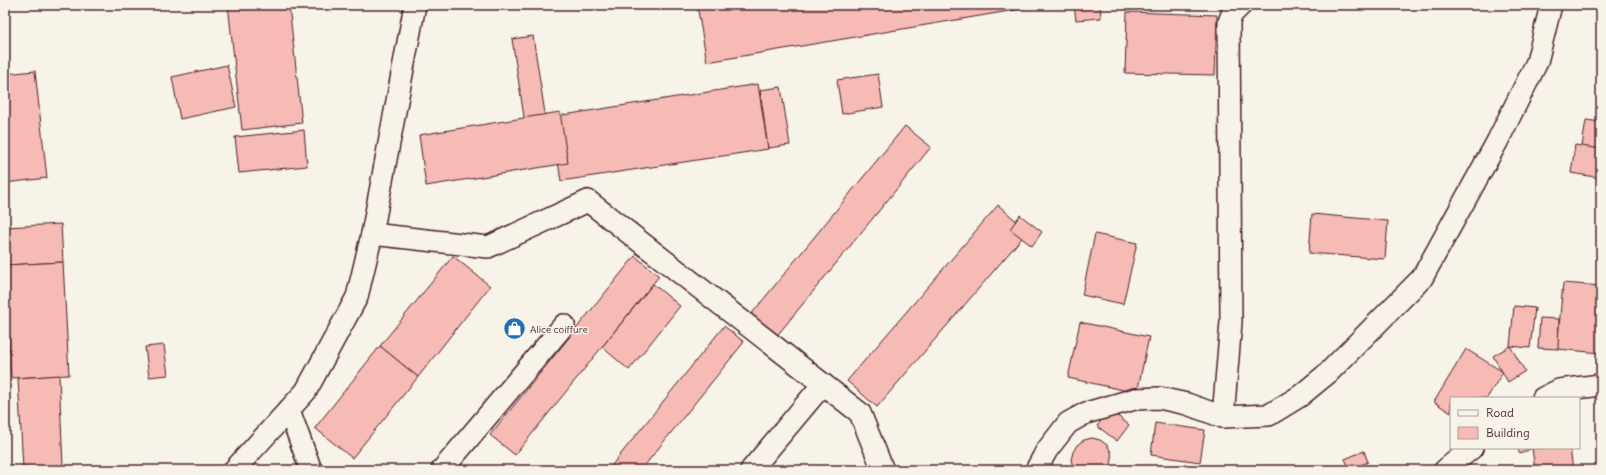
<svg xmlns="http://www.w3.org/2000/svg" width="1606" height="475" font-family="Delius,sans-serif">
<style>
.building{fill:#f6bbb4;stroke:#4a1f2b}
.lines{fill:none;stroke-linecap:round;stroke-linejoin:round}
.minor-casing{stroke:#4a1f2b;stroke-width:24}
.minor{stroke:#f7f3e8;stroke-width:21}
.labels{text-anchor:middle;stroke-width:3;stroke-linejoin:round;paint-order:stroke}
.poi-label{font-size:10px;fill:#4a1f2b;stroke:#f7f3e8;text-anchor:start}
</style>
<rect width="100%" height="100%" fill="#f7f3e8"/>
<filter id="ink" filterUnits="userSpaceOnUse"><feTurbulence type="fractalNoise" baseFrequency=".025" numOctaves="2"/><feDisplacementMap in="SourceGraphic" scale="8" xChannelSelector="R" yChannelSelector="G"/><feConvolveMatrix kernelMatrix="1 2 1 2 8 2 1 2 1" color-interpolation-filters="sRGB"/></filter>
<g filter="url(#ink)">
<g class="building">
<polygon points="228,5 289,5 302,123 242,130"/>
<polygon points="697,5 1026,5 1027,8 707,62"/>
<polygon points="1074,5 1100,5 1101,18 1076,20"/>
<polygon points="1127,12 1217,15 1215,75 1125,73"/>
<polygon points="533,36 548,133 527,136 512,39"/>
<polygon points="227,65 236,107 180,119 172,77"/>
<polygon points="35,71 47,178 5,183 5,74"/>
<polygon points="878,74 883,107 842,114 837,80"/>
<polygon points="758,84 768,149 561,181 551,117"/>
<polygon points="781,87 790,145 768,148 760,90"/>
<polygon points="560,112 568,163 426,186 419,135"/>
<polygon points="1586,120 1601,122 1601,149 1582,147"/>
<polygon points="905,126 931,147 775,338 749,317"/>
<polygon points="304,130 307,166 239,173 235,137"/>
<polygon points="1575,145 1601,149 1601,178 1571,173"/>
<polygon points="998,205 1028,231 877,407 847,381"/>
<polygon points="1312,214 1388,221 1385,259 1309,253"/>
<polygon points="1020,215 1042,232 1032,246 1010,229"/>
<polygon points="61,224 63,262 5,265 5,227"/>
<polygon points="1095,234 1137,243 1123,304 1082,295"/>
<polygon points="453,256 490,286 418,377 380,346"/>
<polygon points="635,256 659,276 515,455 490,435"/>
<polygon points="63,262 69,375 11,378 7,298 5,298 5,265"/>
<polygon points="1563,283 1601,286 1601,353 1557,349"/>
<polygon points="653,284 680,306 629,370 602,347"/>
<polygon points="1514,306 1535,308 1530,348 1510,346"/>
<polygon points="1540,318 1559,319 1558,349 1538,348"/>
<polygon points="1080,322 1149,337 1137,393 1068,378"/>
<polygon points="724,326 744,342 641,470 608,470"/>
<polygon points="164,345 168,375 149,377 145,347"/>
<polygon points="380,346 418,377 352,458 315,428"/>
<polygon points="1510,346 1525,371 1508,382 1493,356"/>
<polygon points="1466,349 1503,372 1487,398 1451,398 1451,413 1434,402"/>
<polygon points="59,375 63,466 23,468 18,378"/>
<polygon points="1110,410 1129,425 1117,441 1097,426"/>
<polygon points="1155,423 1205,430 1200,462 1151,455"/>
<polygon points="1092,438 1100,440 1107,445 1111,452 1112,460 1110,469 1074,470 1071,460 1073,452 1077,445 1084,440"/>
<polygon points="1517,448 1532,448 1520,454"/>
<polygon points="1532,448 1570,448 1573,470 1535,470"/>
<polygon points="1364,451 1368,462 1350,470 1345,459"/>
</g>
<g class="lines">
<defs>
<g id="minor">
<polyline points="372,234 488,247 588,201 860,413 883,470"/>
<polyline points="1543,398 1559,390 1601,385"/>
<polyline points="289,410 311,470"/>
<polyline points="1223,417 1231,322 1229,22 1232,14 1241,5"/>
<polyline points="234,470 306,391 357,297 372,234 415,5"/>
<polyline points="442,470 564,325"/>
<polyline points="751,470 823,384"/>
<polyline points="1036,470 1047,450 1068,423 1086,413 1135,399 1159,398 1187,404 1223,417 1269,415 1300,396 1328,373 1422,278 1497,142 1537,62 1551,5"/>
<polyline points="1445,470 1472,448"/>
</g>
</defs>
<use href="#minor" class="minor-casing"/>
<use href="#minor" class="minor"/>
</g>
</g>
<defs>
<symbol id="shop-disc" viewBox="-11 -11 22 22"><circle r="9.5" fill="#1f6fb2" stroke="#f7f3e8"/><path d="M-5-2.5h2.3a2.7 3.5 0 0 1 5.4 0H5L5.5 6h-11ZM-1.5-2.5h3a1.5 2.3 0 0 0-3 0Z" fill="#fff"/></symbol>
</defs>
<g fill-rule="evenodd">
<use href="#shop-disc" x="502" y="316" width="25" height="25"/>
</g>
<g class="labels">
<g class="poi-label">
<text x="530" y="333">Alice coiffure</text>
</g>
</g>
<rect width="1606" height="475" fill="none" stroke="#f7f3e8" stroke-width="20"/>
<rect x="10" y="10" width="1586" height="455" fill="none" stroke="#4a1f2b" stroke-width="1.5" filter="url(#ink)"/>
<rect x="1450" y="397" width="130" height="52" fill="#f7f3e8" stroke="#b29e9c"/>
<rect x="1458" y="410" width="20" height="6" fill="#f7f3e8" stroke="#b29e9c"/>
<text x="1486" y="417" font-size="12" fill="#4a1f2b">Road</text>
<rect x="1458" y="427" width="20" height="12" fill="#f6bbb4" stroke="#b29e9c"/>
<text x="1486" y="437" font-size="12" fill="#4a1f2b">Building</text>
</svg>
